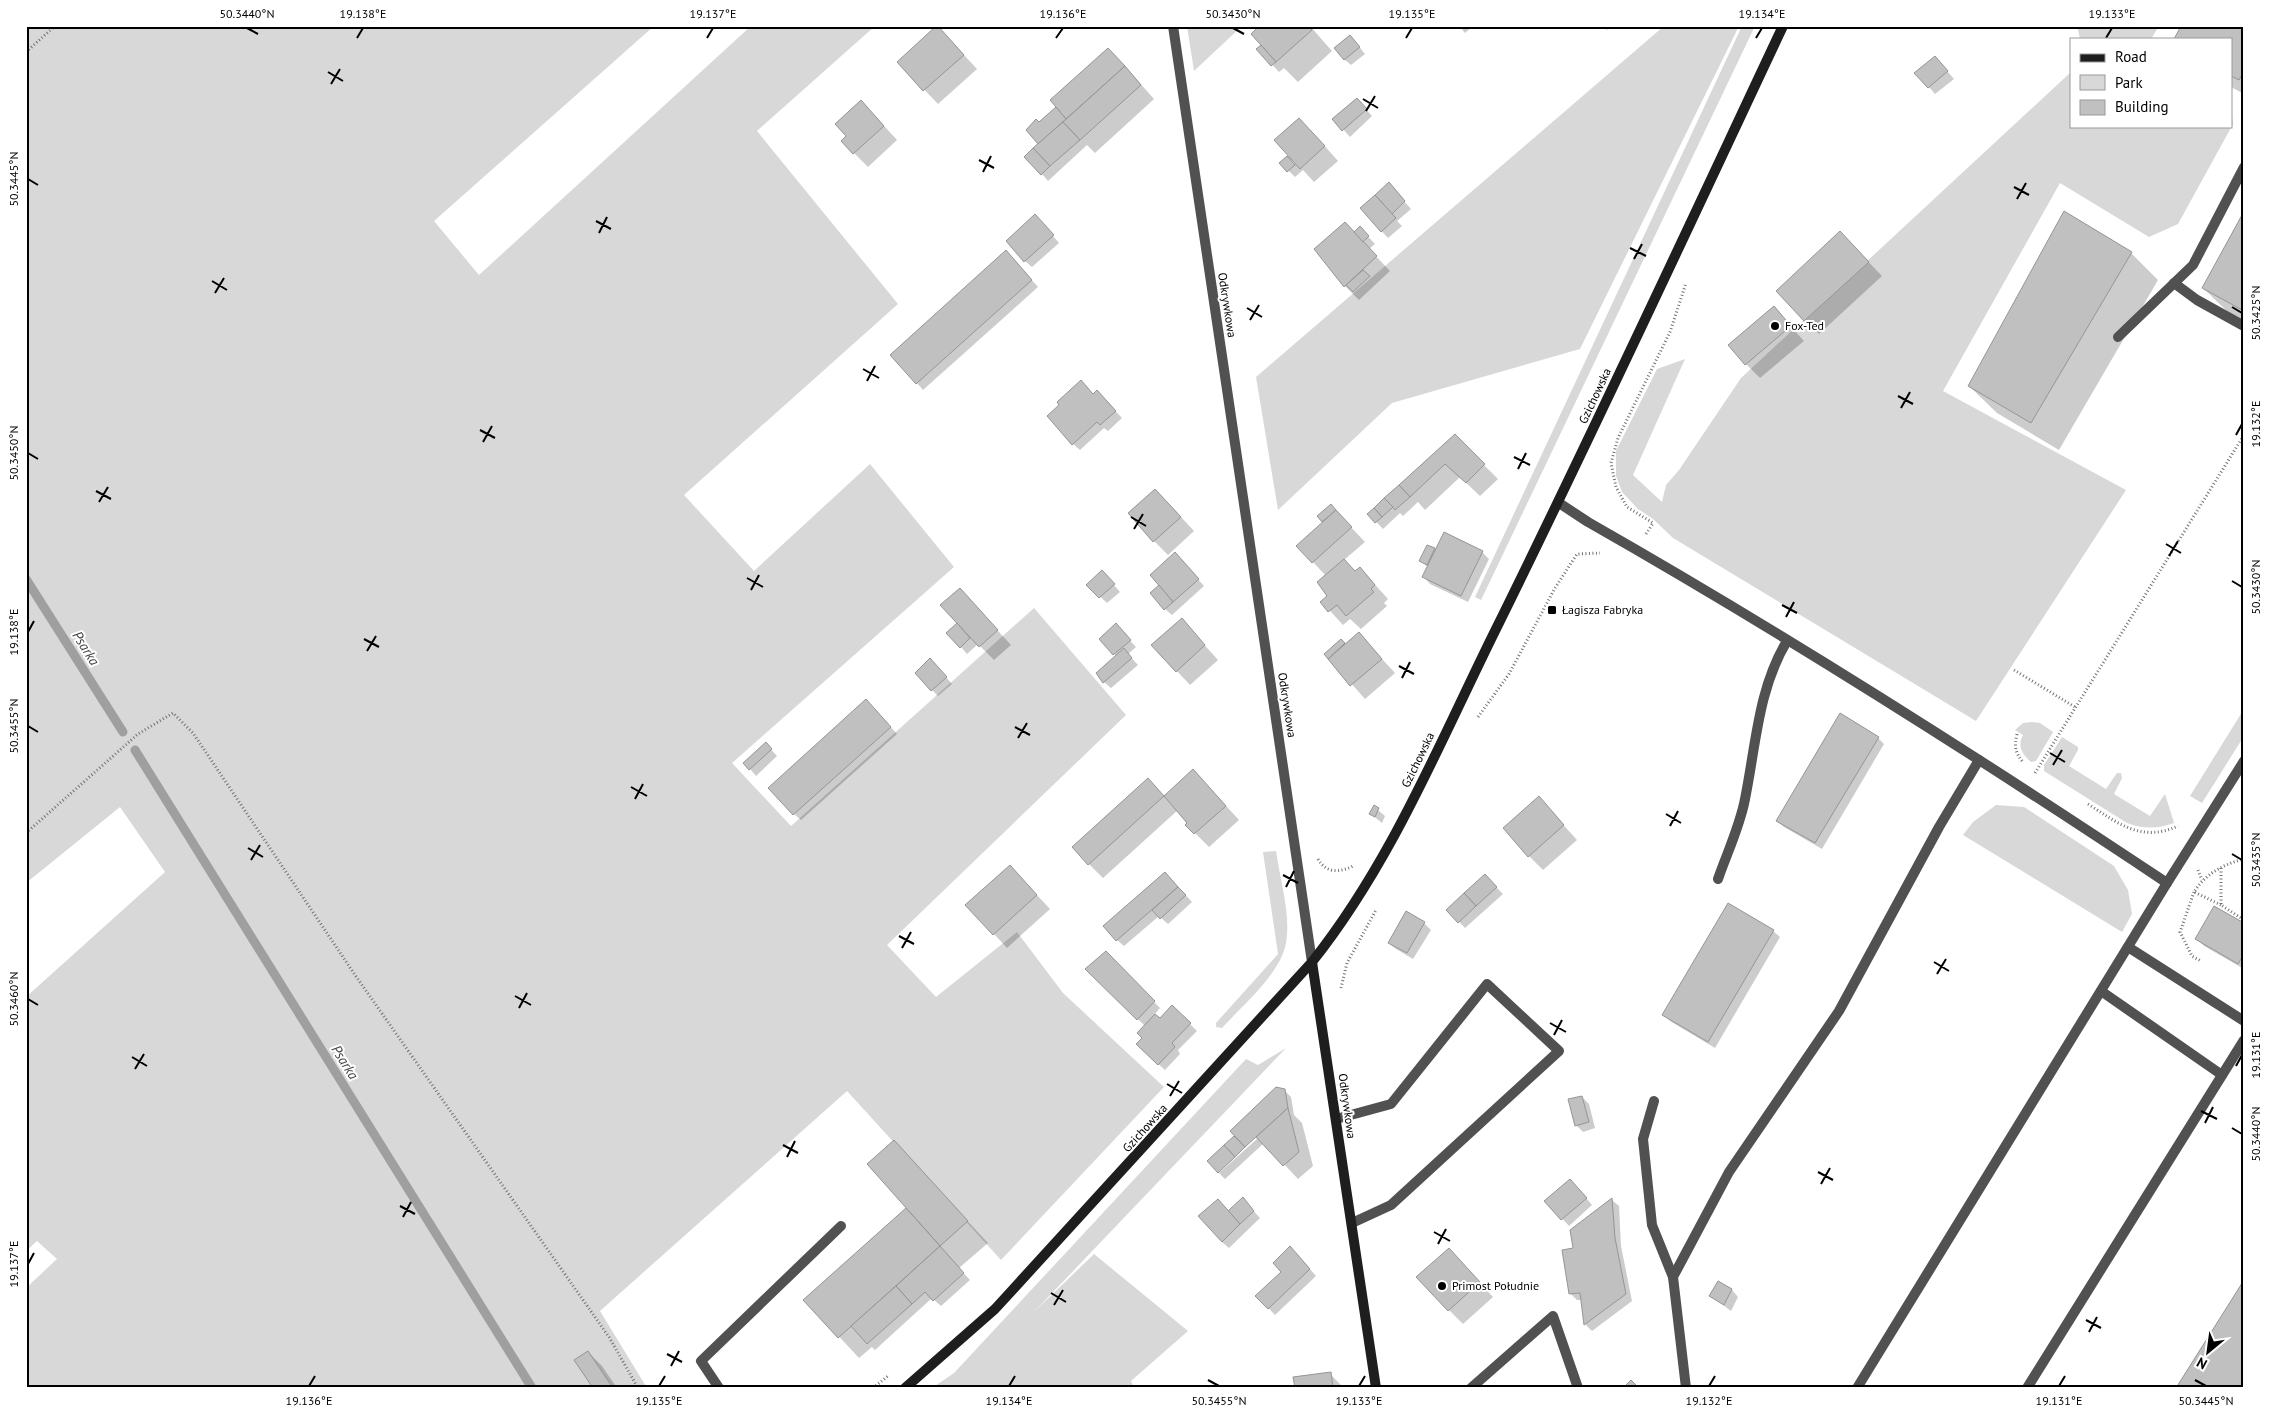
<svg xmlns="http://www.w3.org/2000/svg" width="2270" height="1414" font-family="'PT Sans',sans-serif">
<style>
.green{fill:#d8d8d8}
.shadow{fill:#0003}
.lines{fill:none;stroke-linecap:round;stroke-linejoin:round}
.stream{stroke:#9f9f9f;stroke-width:9}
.building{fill:#c0c0c0;stroke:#959595}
.path{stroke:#737373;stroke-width:3;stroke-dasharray:1 2.5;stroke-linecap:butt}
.lane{stroke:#515151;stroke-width:10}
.street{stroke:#515151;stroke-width:10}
.secondary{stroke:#1e1e1e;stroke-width:10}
.ticks{fill:none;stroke:#000;stroke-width:2}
.poi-dot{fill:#000;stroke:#fff;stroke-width:2}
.labels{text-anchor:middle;stroke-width:4;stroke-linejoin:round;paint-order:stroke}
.street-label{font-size:12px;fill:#000;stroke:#fff}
.poi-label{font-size:12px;fill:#000;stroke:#fff;text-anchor:start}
.water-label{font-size:14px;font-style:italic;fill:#404040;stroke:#fff}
.neatline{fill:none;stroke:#000;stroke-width:2}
.ticks-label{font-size:12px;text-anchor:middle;fill:#000}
</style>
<rect width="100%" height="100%" fill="#fff"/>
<g class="green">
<polygon points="26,26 654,26 434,221 479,275 751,26 875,26 757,131 898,304 684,495 754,571 870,464 954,567 732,763 791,826 1034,608 1126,715 887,945 936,997 1017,932 1063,993 1164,1087 1001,1260 847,1091 600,1311 647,1388 26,1388 26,1288 57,1259 37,1241 26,1251 26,997 165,872 120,807 26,883"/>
<polygon points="1187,26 1242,26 1194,71"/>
<polygon points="1664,26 1739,26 1580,349 1392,403 1278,510 1256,377"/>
<polygon points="1742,26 1755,26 1494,573 1481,600 1475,597"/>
<polygon points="2077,26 2159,26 2151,39 2080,39"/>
<polygon points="2071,72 2071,126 2231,126 2231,108 2233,124 2178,224 2149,237 2060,183 1943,391 2126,490 1976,721 1673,538 1653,519 1638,509 1622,492 1616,476 1616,451 1657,369 1685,359 1633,475 1662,502 1666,485 1679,470 1741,378"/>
<polygon points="2244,709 2244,736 2202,803 2190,796"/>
<path d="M2031 722 2040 723 2053 732 2036 761 2031 762C2022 754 2017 746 2023 735L2015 730 2023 723Z"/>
<path d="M2062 737 2078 747V750L2069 766 2106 789 2117 773H2121L2122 778 2114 794 2150 816 2165 794 2174 823C2157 829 2143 829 2127 823L2044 771V765Z"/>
<polygon points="1996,805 2024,807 2114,866 2128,890 2132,914 2122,932 1963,835 1973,822"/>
<path d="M1276 851C1280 880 1291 914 1286 943 1281 973 1243 1005 1222 1028L1216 1027V1023L1278 954 1263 852Z"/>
<polygon points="1286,1048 1034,1312 1094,1254 1188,1331 1131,1381 1134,1388 932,1388 954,1373 1246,1059 1258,1065"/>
</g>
<g class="shadow">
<polygon points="1261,26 1310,26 1332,51 1298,82 1284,68 1279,72 1258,49 1263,45"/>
<polygon points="1459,26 1473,26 1465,33"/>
<polygon points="1603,26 1612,26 1607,30"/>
<polygon points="2244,26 2244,94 2231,87 2231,39"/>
<polygon points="951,41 977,69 938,104 898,62"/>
<polygon points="1357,44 1365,54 1351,65 1344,59"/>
<polygon points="1122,63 1154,99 1095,153 1087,145 1048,181 1042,174 1039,124"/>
<polygon points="1941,64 1954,79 1935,94 1929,87"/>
<polygon points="1363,106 1372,116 1350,137 1334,119"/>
<polygon points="875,116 897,140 868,167 842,141"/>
<polygon points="1313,133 1338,161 1314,182 1303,170 1295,177 1281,163 1294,165"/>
<polygon points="1395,191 1411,209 1397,221 1402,226 1388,238 1361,209"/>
<polygon points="2244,218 2244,323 2231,315 2203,288"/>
<polygon points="1042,223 1059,243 1032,267 1025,261"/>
<polygon points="1360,228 1375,244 1369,249 1390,271 1359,300 1345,286 1354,233"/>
<polygon points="1854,247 1882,276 1819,334 1777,291"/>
<polygon points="2131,253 2158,280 2059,450 1997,413 1969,386"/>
<polygon points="1013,259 1038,287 923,390 917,383"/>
<polygon points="1774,308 1804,341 1760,378 1746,364"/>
<polygon points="1093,395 1104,399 1122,418 1108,431 1104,428 1080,450 1073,444"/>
<polygon points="1455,436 1498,479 1480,496 1460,477 1425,510 1418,502 1403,516 1400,513 1383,529 1369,514"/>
<polygon points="1169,504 1194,531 1168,555 1154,541"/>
<polygon points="1331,506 1365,542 1344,560 1356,572 1360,568 1388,599 1384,603 1387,606 1361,629 1350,619 1343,625 1322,602 1329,596 1326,576 1313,562 1324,522 1319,516"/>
<polygon points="1444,534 1482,552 1489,559 1468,602 1430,584 1424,577 1428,567 1421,561 1428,546 1436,550"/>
<polygon points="1181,560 1204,586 1172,615 1165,609"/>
<polygon points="1108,578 1120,592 1107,603 1088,585"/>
<polygon points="973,604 1011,645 994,660 978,644 967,654 961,647 959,623"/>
<polygon points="1181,619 1218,660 1190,685 1177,671"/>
<polygon points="1122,632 1136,647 1128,654 1138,665 1111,688 1104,682 1116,656 1101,639"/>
<polygon points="1359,634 1395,673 1365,699 1329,658 1341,641 1346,645"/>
<polygon points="937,667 952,684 938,696 932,690"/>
<polygon points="873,707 897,734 801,820 794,814"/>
<polygon points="1878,738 1884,744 1822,849 1784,827 1777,821"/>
<polygon points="766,744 777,756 756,776 745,763"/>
<polygon points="1148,780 1165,797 1207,785 1239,820 1209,847 1187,825 1189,823 1178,810 1103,878 1089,864"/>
<polygon points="1539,798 1577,840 1543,870 1529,856"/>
<polygon points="1374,807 1385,816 1382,823 1371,814"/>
<polygon points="1485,876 1503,894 1465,928 1448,910"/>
<polygon points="1023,880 1050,909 1007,948 994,934"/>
<polygon points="1172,880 1192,902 1168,924 1159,916 1124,946 1117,940"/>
<polygon points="1424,923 1431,930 1413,959 1396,949 1389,943"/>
<polygon points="2244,924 2244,969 2204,946 2197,939"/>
<polygon points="1773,931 1780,937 1715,1048 1670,1021 1664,1015"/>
<polygon points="1106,953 1160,1008 1154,1015 1160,1020 1190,1024 1197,1031 1178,1050 1180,1054 1165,1070 1144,1051 1145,1026 1087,969"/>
<polygon points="1284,1090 1291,1097 1294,1115 1302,1123 1313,1166 1298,1179 1264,1143 1225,1179 1219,1173 1258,1138 1256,1136 1218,1171 1209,1161"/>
<polygon points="1582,1097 1589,1104 1595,1128 1583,1132 1576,1125"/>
<polygon points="894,1142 988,1243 959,1268 970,1280 941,1306 932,1298 875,1350 872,1347 859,1358 805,1300 908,1208"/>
<polygon points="1577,1187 1592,1205 1569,1226 1546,1201"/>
<polygon points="1612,1200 1619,1206 1621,1246 1632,1301 1592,1331 1586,1325 1582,1300 1577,1300 1570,1293 1575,1249 1572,1231"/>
<polygon points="1249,1206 1260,1218 1229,1248 1222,1242 1229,1212"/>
<polygon points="1297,1254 1316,1276 1275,1315 1257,1296 1283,1272"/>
<polygon points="1462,1264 1493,1297 1463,1324 1449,1310"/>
<polygon points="1719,1283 1732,1290 1738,1297 1731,1311 1711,1296"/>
<polygon points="588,1352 602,1366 617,1388 595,1388"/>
<polygon points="1330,1374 1344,1388 1296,1388"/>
</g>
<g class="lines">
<g class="stream">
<polyline points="26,579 123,732"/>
<polyline points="135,750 532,1388"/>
</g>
</g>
<g class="building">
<polygon points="936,26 938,26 964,55 923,91 897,62"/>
<polygon points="1259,26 1309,26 1312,30 1276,62 1251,34"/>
<polygon points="2181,26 2244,26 2244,71 2239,80 2231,76 2231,39 2174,39"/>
<polygon points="1350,35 1360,47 1344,60 1334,48"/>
<polygon points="1261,45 1276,62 1271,66 1256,49"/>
<polygon points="1108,48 1125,66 1066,119 1050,100"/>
<polygon points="1935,56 1948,71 1928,88 1914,73"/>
<polygon points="1125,66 1141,85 1080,140 1063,122"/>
<polygon points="1357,98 1367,109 1342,131 1332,119"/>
<polygon points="861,100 884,126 853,154 841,141 846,136 835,124"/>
<polygon points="1056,107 1066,119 1038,144 1026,130 1036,119 1039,122"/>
<polygon points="1299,118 1325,146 1300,169 1274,140"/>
<polygon points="1063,122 1080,140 1050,166 1033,148"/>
<polygon points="1033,148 1050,166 1041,175 1024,157"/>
<polygon points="1287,156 1295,165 1287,172 1279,163"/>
<polygon points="1389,182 1405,201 1392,214 1375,195"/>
<polygon points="1375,195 1396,218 1381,232 1360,208"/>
<polygon points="2064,211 2132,252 2031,423 1968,386"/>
<polygon points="1035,214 1054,235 1024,262 1006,241"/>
<polygon points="2242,215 2244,216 2244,311 2202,288"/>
<polygon points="1345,222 1377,256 1344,287 1314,249"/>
<polygon points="1360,226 1369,236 1363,242 1354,232"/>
<polygon points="1840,231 1869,262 1804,321 1776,291"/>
<polygon points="1006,250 1032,280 916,384 890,355"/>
<polygon points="1363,270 1370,276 1353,292 1346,285"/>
<polygon points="1774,306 1791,326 1745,365 1728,345"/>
<polygon points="1081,380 1093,394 1097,390 1116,411 1100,425 1097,422 1072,445 1047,416 1059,405 1057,402"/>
<polygon points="1455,434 1485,464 1466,483 1445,464 1410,497 1399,485"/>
<polygon points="1399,485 1410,497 1395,510 1384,498"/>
<polygon points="1155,489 1181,517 1153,542 1128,513"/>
<polygon points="1384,498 1393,507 1382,517 1374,508"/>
<polygon points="1331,504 1336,510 1322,522 1317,516"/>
<polygon points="1374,508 1382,517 1375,523 1367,514"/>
<polygon points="1336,510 1352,527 1312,563 1296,546"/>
<polygon points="1444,532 1483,551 1461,596 1422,577"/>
<polygon points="1427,545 1435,548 1427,565 1419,561"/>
<polygon points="1175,552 1199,579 1173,602 1150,575"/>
<polygon points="1344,559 1355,571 1360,567 1375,585 1371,589 1374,592 1346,616 1337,605 1328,612 1320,602 1327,596 1317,582"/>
<polygon points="1102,570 1115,584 1099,598 1086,585"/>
<polygon points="1159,585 1173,602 1164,610 1150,593"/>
<polygon points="960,588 998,630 979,647 940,605"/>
<polygon points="1182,618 1205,645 1176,672 1151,645"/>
<polygon points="957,623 970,638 960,648 946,633"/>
<polygon points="1116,623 1131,640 1113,655 1099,639"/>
<polygon points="1359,632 1382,659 1350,686 1328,659"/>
<polygon points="1341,639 1345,643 1328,659 1324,654"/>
<polygon points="1124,648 1132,658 1103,683 1096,673"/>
<polygon points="930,658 947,677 931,691 915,673"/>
<polygon points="866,699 891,727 793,815 768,788"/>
<polygon points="1840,713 1879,737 1815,843 1776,821"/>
<polygon points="766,742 772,749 749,770 743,763"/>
<polygon points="1193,769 1226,806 1194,834 1185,825 1187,823 1164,796"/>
<polygon points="1148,778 1164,796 1088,865 1072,847"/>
<polygon points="1539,796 1564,825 1528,857 1503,828"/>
<polygon points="1374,805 1379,808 1375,817 1369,814"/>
<polygon points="1010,865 1037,895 993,935 965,905"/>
<polygon points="1165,872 1178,887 1116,941 1103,926"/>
<polygon points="1485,874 1497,887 1476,906 1464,893"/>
<polygon points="1178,887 1186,895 1160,919 1152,910"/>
<polygon points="1464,893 1476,906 1458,923 1446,910"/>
<polygon points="1728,903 1774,930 1708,1042 1662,1015"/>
<polygon points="2214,906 2244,923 2244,954 2238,964 2195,939"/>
<polygon points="1406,911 1425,922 1407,953 1388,943"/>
<polygon points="1106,951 1155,1001 1137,1020 1085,969"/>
<polygon points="1172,1005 1191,1023 1172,1043 1175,1047 1158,1065 1136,1044 1142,1038 1137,1033 1155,1014 1160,1018"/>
<polygon points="1276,1087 1285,1089 1288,1108 1245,1147 1230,1131"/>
<polygon points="1582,1096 1589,1122 1575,1126 1568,1099"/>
<polygon points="1288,1108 1299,1152 1283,1166 1256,1137"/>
<polygon points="1234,1136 1245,1147 1235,1157 1224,1145"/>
<polygon points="894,1140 968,1221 940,1246 867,1164"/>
<polygon points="1224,1145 1235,1157 1218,1173 1207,1161"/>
<polygon points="1570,1179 1587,1198 1561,1220 1544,1201"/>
<polygon points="1243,1197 1254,1211 1240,1224 1228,1211"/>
<polygon points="1612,1198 1615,1238 1626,1294 1584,1325 1580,1293 1569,1294 1562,1250 1573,1248 1570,1230"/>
<polygon points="1218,1199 1240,1224 1222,1242 1198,1216"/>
<polygon points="906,1208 940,1246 838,1338 803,1300"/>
<polygon points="940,1246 964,1273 933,1301 925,1292 912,1304 896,1286"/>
<polygon points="1290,1246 1310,1269 1268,1309 1255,1296 1281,1272 1273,1263"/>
<polygon points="1449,1248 1480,1282 1448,1311 1416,1277"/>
<polygon points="2244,1280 2244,1388 2176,1388"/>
<polygon points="1718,1281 1732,1289 1724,1305 1709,1296"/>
<polygon points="896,1286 912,1304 867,1344 851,1326"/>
<polygon points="588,1351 613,1388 593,1388 574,1360"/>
<polygon points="1331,1372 1333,1388 1295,1388 1293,1377"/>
<polygon points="1631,1380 1639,1388 1623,1388"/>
</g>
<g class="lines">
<g class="path">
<polyline points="26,52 55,26"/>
<polyline points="1646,534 1653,523 1627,507 1616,487 1611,463 1618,438 1670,332 1686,283"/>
<polyline points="2014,670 2075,707"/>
<polyline points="1478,717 1509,674 1555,588 1577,554 1600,553"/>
<path d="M2017 734C2014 747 2015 753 2024 763"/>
<polyline points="2035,773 2244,435"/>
<path d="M2088 804C2118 823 2141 843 2178 826"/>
<polyline points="26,833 138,734 173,713 193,733 355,975 609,1337 638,1388"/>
<path d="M1318 859C1326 873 1339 873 1353 866"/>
<polyline points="2221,868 2221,905 2244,920"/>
<polyline points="2198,870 2202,880"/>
<polyline points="2194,892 2180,932 2192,956 2201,961"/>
<path d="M2221 905 2194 892C2205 874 2224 864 2244 859"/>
<polyline points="1341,988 1347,963 1376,910"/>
<polyline points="873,1388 888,1376"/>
</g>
<g class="lane">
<polyline points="2174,283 2197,300 2244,326"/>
<polyline points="2118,337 2193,265 2244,167"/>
<path d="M1559 503 1588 522C1785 634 1978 757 2167 883"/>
<path d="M1718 879C1727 853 1740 826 1745 799 1756 745 1758 689 1787 641"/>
<polyline points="2128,947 2244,1021"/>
<polyline points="2101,991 2222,1075"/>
<polyline points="1654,1101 1643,1139 1652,1225 1673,1277"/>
<polyline points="1336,1119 1391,1104 1487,984 1559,1051 1391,1205 1352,1223"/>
<polyline points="719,1388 701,1361 841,1226"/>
<polyline points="1471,1388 1553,1316 1578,1388"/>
<polyline points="1686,1388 1673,1277 1729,1172 1839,1011 1939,827 1979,760"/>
<polyline points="1857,1388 2167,883 2244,761"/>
<polyline points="2027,1388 2244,1040"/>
</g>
<polyline class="street" points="1173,26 1312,962"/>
<g class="secondary">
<polyline points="1312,962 1376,1388"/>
<path d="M905 1388 995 1309 1312 962C1391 863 1439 744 1495 631 1594 431 1688 228 1783 26"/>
</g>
</g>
<path class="ticks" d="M247 28 258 34M1233 28 1244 34M357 38 363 28M707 38 713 28M1056 38 1063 28M1406 38 1412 28M1756 38 1762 28M2106 38 2112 28M328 72 343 81M331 84 340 69M1363 99 1378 108M1366 111 1375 96M979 160 994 168M983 172 991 156M28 179 38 185M2014 187 2029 195M2017 199 2026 183M596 221 611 229M599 233 607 217M1630 248 1646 256M1634 259 1642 244M212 281 227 290M215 293 224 278M2232 307 2242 313M1247 308 1262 317M1250 320 1259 305M863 369 879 378M867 381 875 366M1898 396 1913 404M1901 408 1910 392M480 430 495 438M2236 435 2242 424M483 442 492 426M28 453 38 459M1514 457 1530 465M1518 469 1526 453M96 491 111 499M99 502 108 487M1131 517 1146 526M1134 529 1143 514M2166 544 2181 553M2169 556 2178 541M747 578 763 587M2232 581 2242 587M751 590 759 575M1782 605 1797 613M1786 617 1794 602M28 632 34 621M364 639 379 647M367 651 376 636M1399 666 1414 674M1402 678 1410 662M28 726 38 732M1015 727 1030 735M1018 738 1027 723M2050 753 2065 762M2053 765 2062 750M631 787 647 796M635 799 643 784M1666 814 1681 823M1670 826 1678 811M248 848 263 857M2232 854 2242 860M251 860 260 845M1283 875 1298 883M1286 887 1294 871M899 936 914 944M902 948 911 932M1934 962 1949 971M1937 974 1946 959M515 996 531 1005M28 999 38 1005M519 1008 527 993M1550 1023 1566 1032M1554 1035 1562 1020M132 1057 147 1066M2236 1066 2242 1055M135 1069 144 1054M1167 1084 1182 1093M1170 1096 1179 1081M2201 1111 2217 1119M2205 1123 2213 1107M2232 1128 2242 1134M783 1145 798 1153M787 1157 795 1141M1818 1172 1833 1180M1821 1184 1830 1168M400 1206 415 1214M403 1217 411 1202M1434 1232 1450 1241M1438 1244 1446 1229M28 1264 34 1253M1051 1293 1066 1302M1054 1305 1063 1290M2086 1320 2101 1328M2089 1332 2097 1317M667 1354 682 1362M671 1366 679 1351M1208 1380 1219 1386M2195 1380 2206 1386M309 1386 315 1376M659 1386 665 1376M1009 1386 1015 1376M1359 1386 1365 1376M1709 1386 1715 1376M2059 1386 2065 1376"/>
<g class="poi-dot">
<circle cx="1775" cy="326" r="5"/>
<rect x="1547" y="605" width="10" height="10" rx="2.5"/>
<circle cx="1442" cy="1286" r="5"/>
</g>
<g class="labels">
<g class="street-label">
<text transform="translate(1227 305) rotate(81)" y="4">Odkrywkowa</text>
<text transform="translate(1595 396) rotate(-65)" y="4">Gzichowska</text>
<text transform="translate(1287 705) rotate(81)" y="4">Odkrywkowa</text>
<text transform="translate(1418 760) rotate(-64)" y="4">Gzichowska</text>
<text transform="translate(1347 1106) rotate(82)" y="4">Odkrywkowa</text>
<text transform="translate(1145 1128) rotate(-48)" y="4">Gzichowska</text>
</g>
<g class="poi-label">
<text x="1785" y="330">Fox-Ted</text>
<text x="1562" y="614">Łagisza Fabryka</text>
<text x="1452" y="1290">Primost Południe</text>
</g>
<g class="water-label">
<text transform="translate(86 648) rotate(58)" y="5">Psarka</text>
<text transform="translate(345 1062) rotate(58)" y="5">Psarka</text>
</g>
</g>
<rect width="2270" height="1414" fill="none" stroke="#ffffff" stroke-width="55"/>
<rect x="2070" y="38" width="162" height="90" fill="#ffffff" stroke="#999999"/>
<rect x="2080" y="54" width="25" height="8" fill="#1e1e1e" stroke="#999999"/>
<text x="2115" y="62" font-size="15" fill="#000000">Road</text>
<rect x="2080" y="75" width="25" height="15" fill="#d8d8d8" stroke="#999999"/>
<text x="2115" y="88" font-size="15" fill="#000000">Park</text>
<rect x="2080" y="100" width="25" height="15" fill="#c0c0c0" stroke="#999999"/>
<text x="2115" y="112" font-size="15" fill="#000000">Building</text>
<g transform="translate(2208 1352) rotate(209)" stroke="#ffffff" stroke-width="4" paint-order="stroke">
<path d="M0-4L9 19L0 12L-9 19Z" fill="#000000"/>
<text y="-8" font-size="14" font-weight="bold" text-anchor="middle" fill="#000000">N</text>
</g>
<rect x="28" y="28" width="2214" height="1358" class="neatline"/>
<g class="ticks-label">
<text x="247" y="18">50.3440°N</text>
<text x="363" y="18">19.138°E</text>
<text x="713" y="18">19.137°E</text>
<text x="1063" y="18">19.136°E</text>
<text x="1233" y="18">50.3430°N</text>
<text x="1412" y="18">19.135°E</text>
<text x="1762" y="18">19.134°E</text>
<text x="2112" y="18">19.133°E</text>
<text transform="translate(14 179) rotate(-90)" y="4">50.3445°N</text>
<text transform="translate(2256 313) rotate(-90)" y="4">50.3425°N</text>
<text transform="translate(2256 424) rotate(-90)" y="4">19.132°E</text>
<text transform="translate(14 453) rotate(-90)" y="4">50.3450°N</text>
<text transform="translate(2256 587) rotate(-90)" y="4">50.3430°N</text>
<text transform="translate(14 632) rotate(-90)" y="4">19.138°E</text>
<text transform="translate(14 726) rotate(-90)" y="4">50.3455°N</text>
<text transform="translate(2256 860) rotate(-90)" y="4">50.3435°N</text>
<text transform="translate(14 999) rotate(-90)" y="4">50.3460°N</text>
<text transform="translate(2256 1055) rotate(-90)" y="4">19.131°E</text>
<text transform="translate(2256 1134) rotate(-90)" y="4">50.3440°N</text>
<text transform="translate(14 1264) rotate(-90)" y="4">19.137°E</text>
<text x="309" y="1405">19.136°E</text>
<text x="659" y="1405">19.135°E</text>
<text x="1009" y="1405">19.134°E</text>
<text x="1219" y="1405">50.3455°N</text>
<text x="1359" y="1405">19.133°E</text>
<text x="1709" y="1405">19.132°E</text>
<text x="2059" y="1405">19.131°E</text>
<text x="2206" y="1405">50.3445°N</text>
</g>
</svg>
